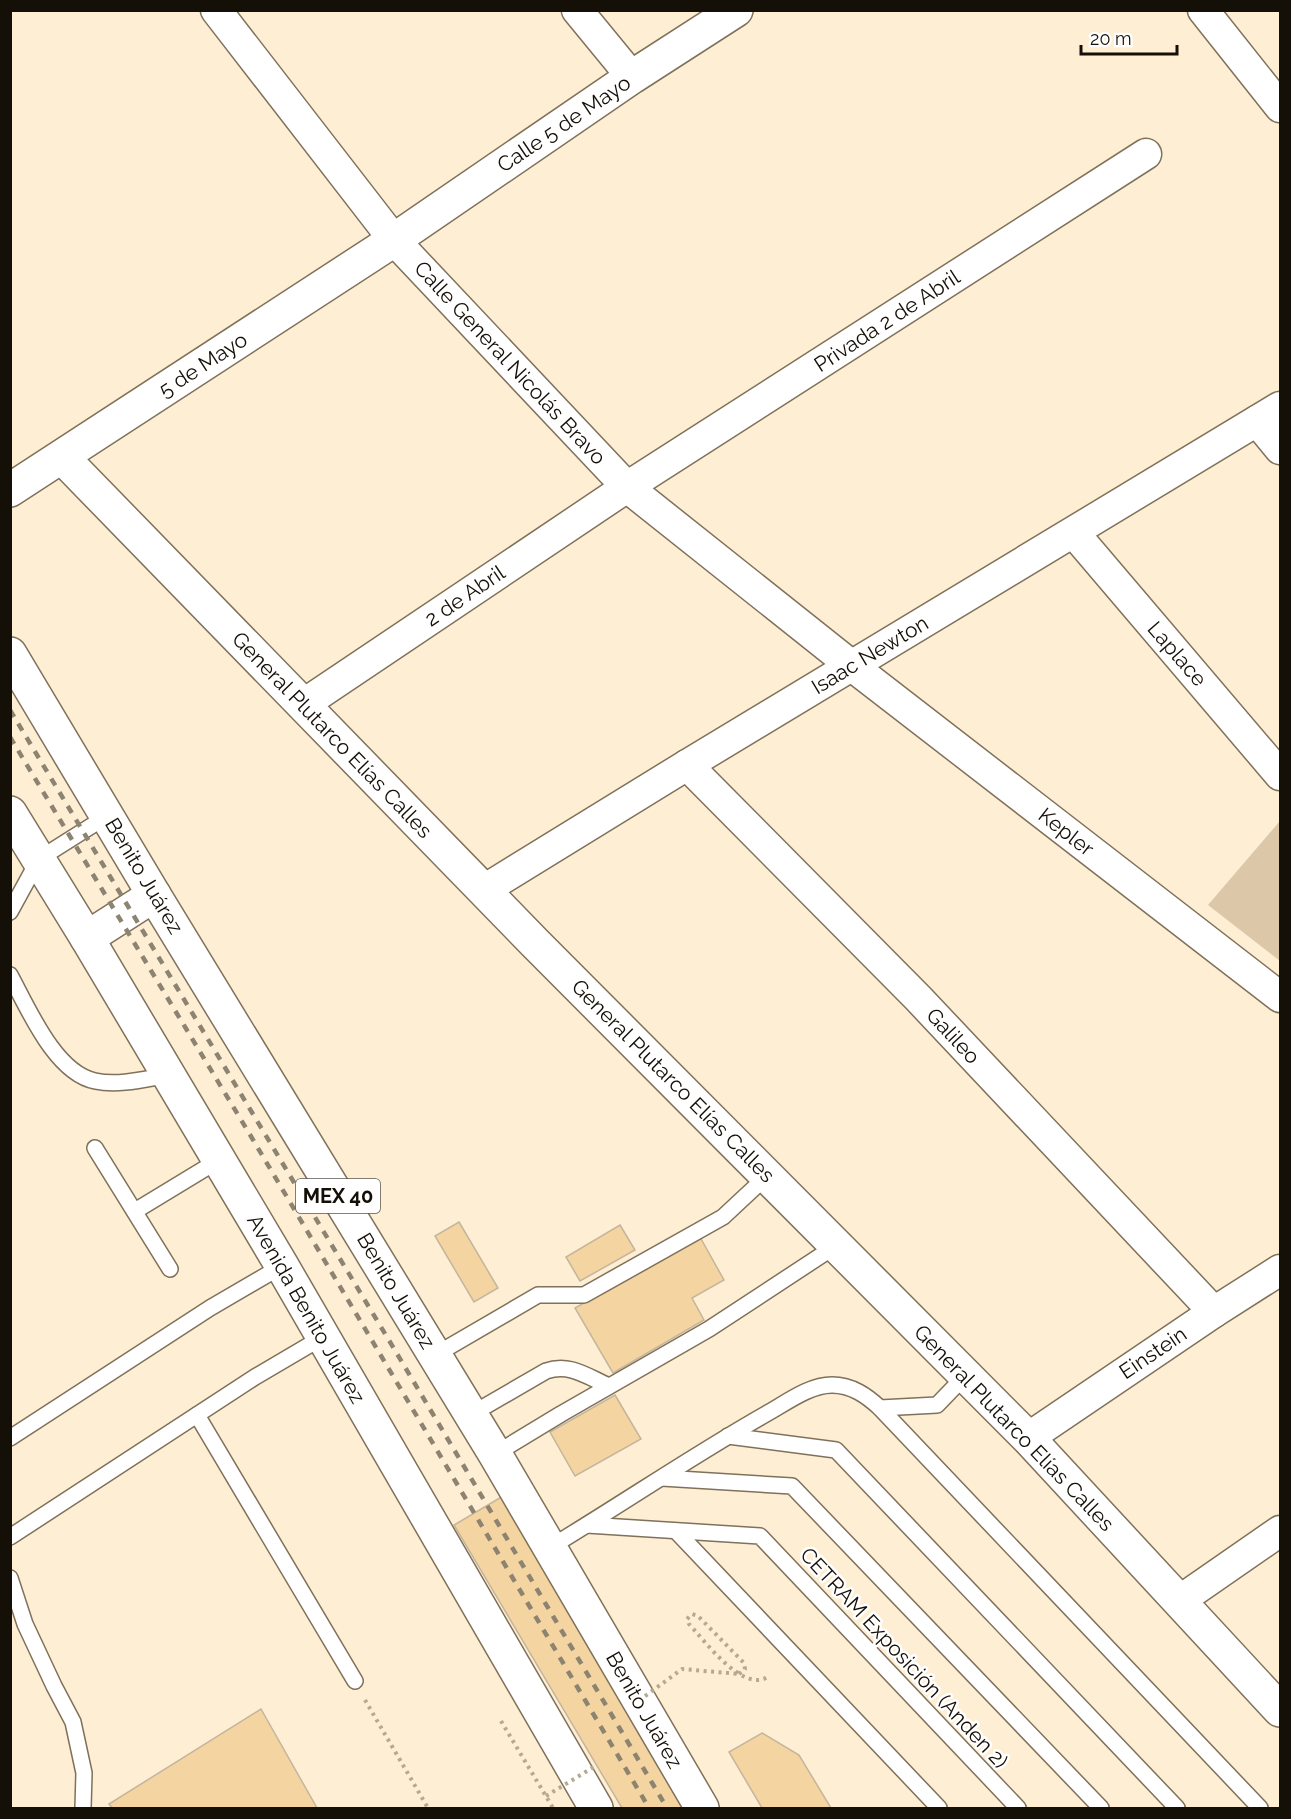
<svg xmlns="http://www.w3.org/2000/svg" width="1291" height="1819" font-family="Raleway,sans-serif">
<style>
.park{fill:#dcc8a8}
.building{fill:#f4d4a0;stroke:#c4b59d;stroke-width:1.5}
.lines{fill:none;stroke-linecap:round;stroke-linejoin:round}
.service-casing{stroke:#7f715a;stroke-width:18}
.minor-casing{stroke:#7f715a;stroke-width:33}
.tertiary-casing{stroke:#7f715a;stroke-width:36}
.primary-casing{stroke:#7f715a;stroke-width:36}
.path{stroke:#b5a994;stroke-width:4;stroke-dasharray:3 4.5;stroke-linecap:butt}
.service{stroke:#fff;stroke-width:15}
.minor{stroke:#fff;stroke-width:30}
.tertiary{stroke:#fff;stroke-width:33}
.primary{stroke:#fff;stroke-width:33}
.rail{stroke:#8d8371;stroke-width:4.5;stroke-dasharray:8 8;stroke-linecap:butt}
.path-bridge{stroke:#b5a994;stroke-width:4;stroke-dasharray:3 4.5;stroke-linecap:butt}
.labels{text-anchor:middle;stroke-width:5;stroke-linejoin:round;paint-order:stroke}
.shield{fill:#fff;stroke:#5a5751;stroke-width:1.5}
.shield-label{font-size:20px;font-weight:bold;fill:#140f07}
.street-label{font-size:21px;fill:#140f07;stroke:#fff}
</style>
<rect width="100%" height="100%" fill="#feeed4"/>
<polygon class="park" points="1280,821 1280,961 1208,905"/>
<g class="building">
<polygon points="459,1222 498,1288 474,1302 435,1236"/>
<polygon points="620,1225 635,1250 580,1281 566,1257"/>
<polygon points="700,1237 724,1280 692,1298 704,1320 613,1373 575,1308"/>
<polygon points="615,1395 641,1439 575,1476 550,1432"/>
<polygon points="508,1493 694,1808 622,1808 454,1525"/>
<polygon points="261,1709 317,1808 112,1808 109,1804"/>
<polygon points="762,1733 799,1755 831,1808 762,1808 729,1752"/>
</g>
<g class="lines">
<defs>
<g id="service">
<polyline points="10,912 39,859 107,816"/>
<path d="M10 975C28 1008 55 1073 95 1081 119 1086 145 1079 169 1075"/>
<polyline points="95,1148 170,1269"/>
<polyline points="135,1211 219,1160"/>
<polyline points="435,1355 538,1295 584,1295 723,1217 767,1176"/>
<polyline points="880,1408 1260,1808"/>
<polyline points="197,1415 355,1681"/>
<path d="M470 1415 546 1371C570 1363 586 1376 609 1386"/>
<polyline points="728,1436 836,1450 1177,1808"/>
<polyline points="10,1438 210,1308 282,1266"/>
<polyline points="495,1454 561,1414 709,1329 837,1245"/>
<polyline points="662,1478 792,1486 1101,1808"/>
<polyline points="587,1525 760,1536 1018,1808"/>
<polyline points="676,1531 939,1808"/>
<polyline points="10,1537 255,1377 323,1337"/>
<path d="M549 1548C622 1504 692 1456 766 1414 786 1403 809 1385 832 1385 852 1385 867 1396 880 1408L937 1405 965 1376"/>
<polyline points="10,1578 25,1624 54,1686 73,1722 84,1773 83,1808"/>
</g>
<g id="minor">
<polyline points="216,10 394,240 627,487 852,666 1280,997"/>
<polyline points="577,10 632,77"/>
<polyline points="1203,10 1280,107"/>
<polyline points="1257,421 1280,449"/>
<polyline points="1074,533 1280,775"/>
<polyline points="304,704 627,487 1146,154"/>
<polyline points="687,765 918,998 1214,1312"/>
<polyline points="484,890 687,765 1280,407"/>
<polyline points="1028,1438 1214,1312 1280,1270"/>
<polyline points="1179,1601 1280,1531"/>
</g>
<g id="tertiary">
<polyline points="62,457 535,943 1028,1438 1280,1710"/>
<polyline points="10,490 394,240 632,77 736,10"/>
</g>
<g id="primary">
<polyline points="10,654 154,895 495,1454 702,1808"/>
<polyline points="10,813 87,938 282,1266 596,1808"/>
<polyline points="87,938 154,895"/>
</g>
</defs>
<use href="#service" class="service-casing"/>
<use href="#minor" class="minor-casing"/>
<use href="#tertiary" class="tertiary-casing"/>
<use href="#primary" class="primary-casing"/>
<g class="path">
<path d="M739 1674 745 1669 744 1663 698 1616 692 1614 687 1619 689 1624C705 1641 744 1695 769 1676"/>
<polyline points="365,1700 428,1808"/>
<polyline points="501,1721 553,1808"/>
</g>
<use href="#service" class="service"/>
<use href="#minor" class="minor"/>
<use href="#tertiary" class="tertiary"/>
<use href="#primary" class="primary"/>
<g class="rail">
<polyline points="10,710 396,1352 667,1808"/>
<polyline points="10,737 249,1133 649,1808"/>
</g>
<g class="path-bridge">
<polyline points="633,1705 682,1669 739,1674"/>
<polyline points="546,1796 597,1765"/>
</g>
</g>
<g class="labels">
<rect class="shield" x="296" y="1179" width="84" height="34" rx="4.5"/>
<g class="shield-label">
<text x="338" y="1203">MEX 40</text>
</g>
<g class="street-label">
<text transform="translate(564 124) rotate(-34)" y="7">Calle 5 de Mayo</text>
<text transform="translate(887 321) rotate(-33)" y="7">Privada 2 de Abril</text>
<text transform="translate(510 363) rotate(47)" y="7">Calle General Nicolás Bravo</text>
<text transform="translate(203 365) rotate(-33)" y="7">5 de Mayo</text>
<text transform="translate(465 596) rotate(-34)" y="7">2 de Abril</text>
<text transform="translate(1177 654) rotate(49)" y="7">Laplace</text>
<text transform="translate(870 655) rotate(-31)" y="7">Isaac Newton</text>
<text transform="translate(332 735) rotate(46)" y="7">General Plutarco Elías Calles</text>
<text transform="translate(1066 832) rotate(38)" y="7">Kepler</text>
<text transform="translate(144 876) rotate(59)" y="7">Benito Juárez</text>
<text transform="translate(953 1036) rotate(47)" y="7">Galileo</text>
<text transform="translate(673 1081) rotate(45)" y="7">General Plutarco Elías Calles</text>
<text transform="translate(396 1291) rotate(59)" y="7">Benito Juárez</text>
<text transform="translate(306 1309) rotate(60)" y="7">Avenida Benito Juárez</text>
<text transform="translate(1153 1353) rotate(-34)" y="7">Einstein</text>
<text transform="translate(1014 1428) rotate(46)" y="7">General Plutarco Elías Calles</text>
<text transform="translate(904 1658) rotate(47)" y="7">CETRAM Exposición (Anden 2)</text>
<text transform="translate(644 1710) rotate(60)" y="7">Benito Juárez</text>
</g>
</g>
<rect width="1291" height="1819" fill="none" stroke="#140f07" stroke-width="24"/>
<path d="M1081 45v9h96v-9" fill="none" stroke="#140f07" stroke-width="3"/>
<text x="1090" y="45" font-size="18" fill="#140f07" stroke="#ffffff" stroke-width="4.5" paint-order="stroke">20 m</text>
</svg>
